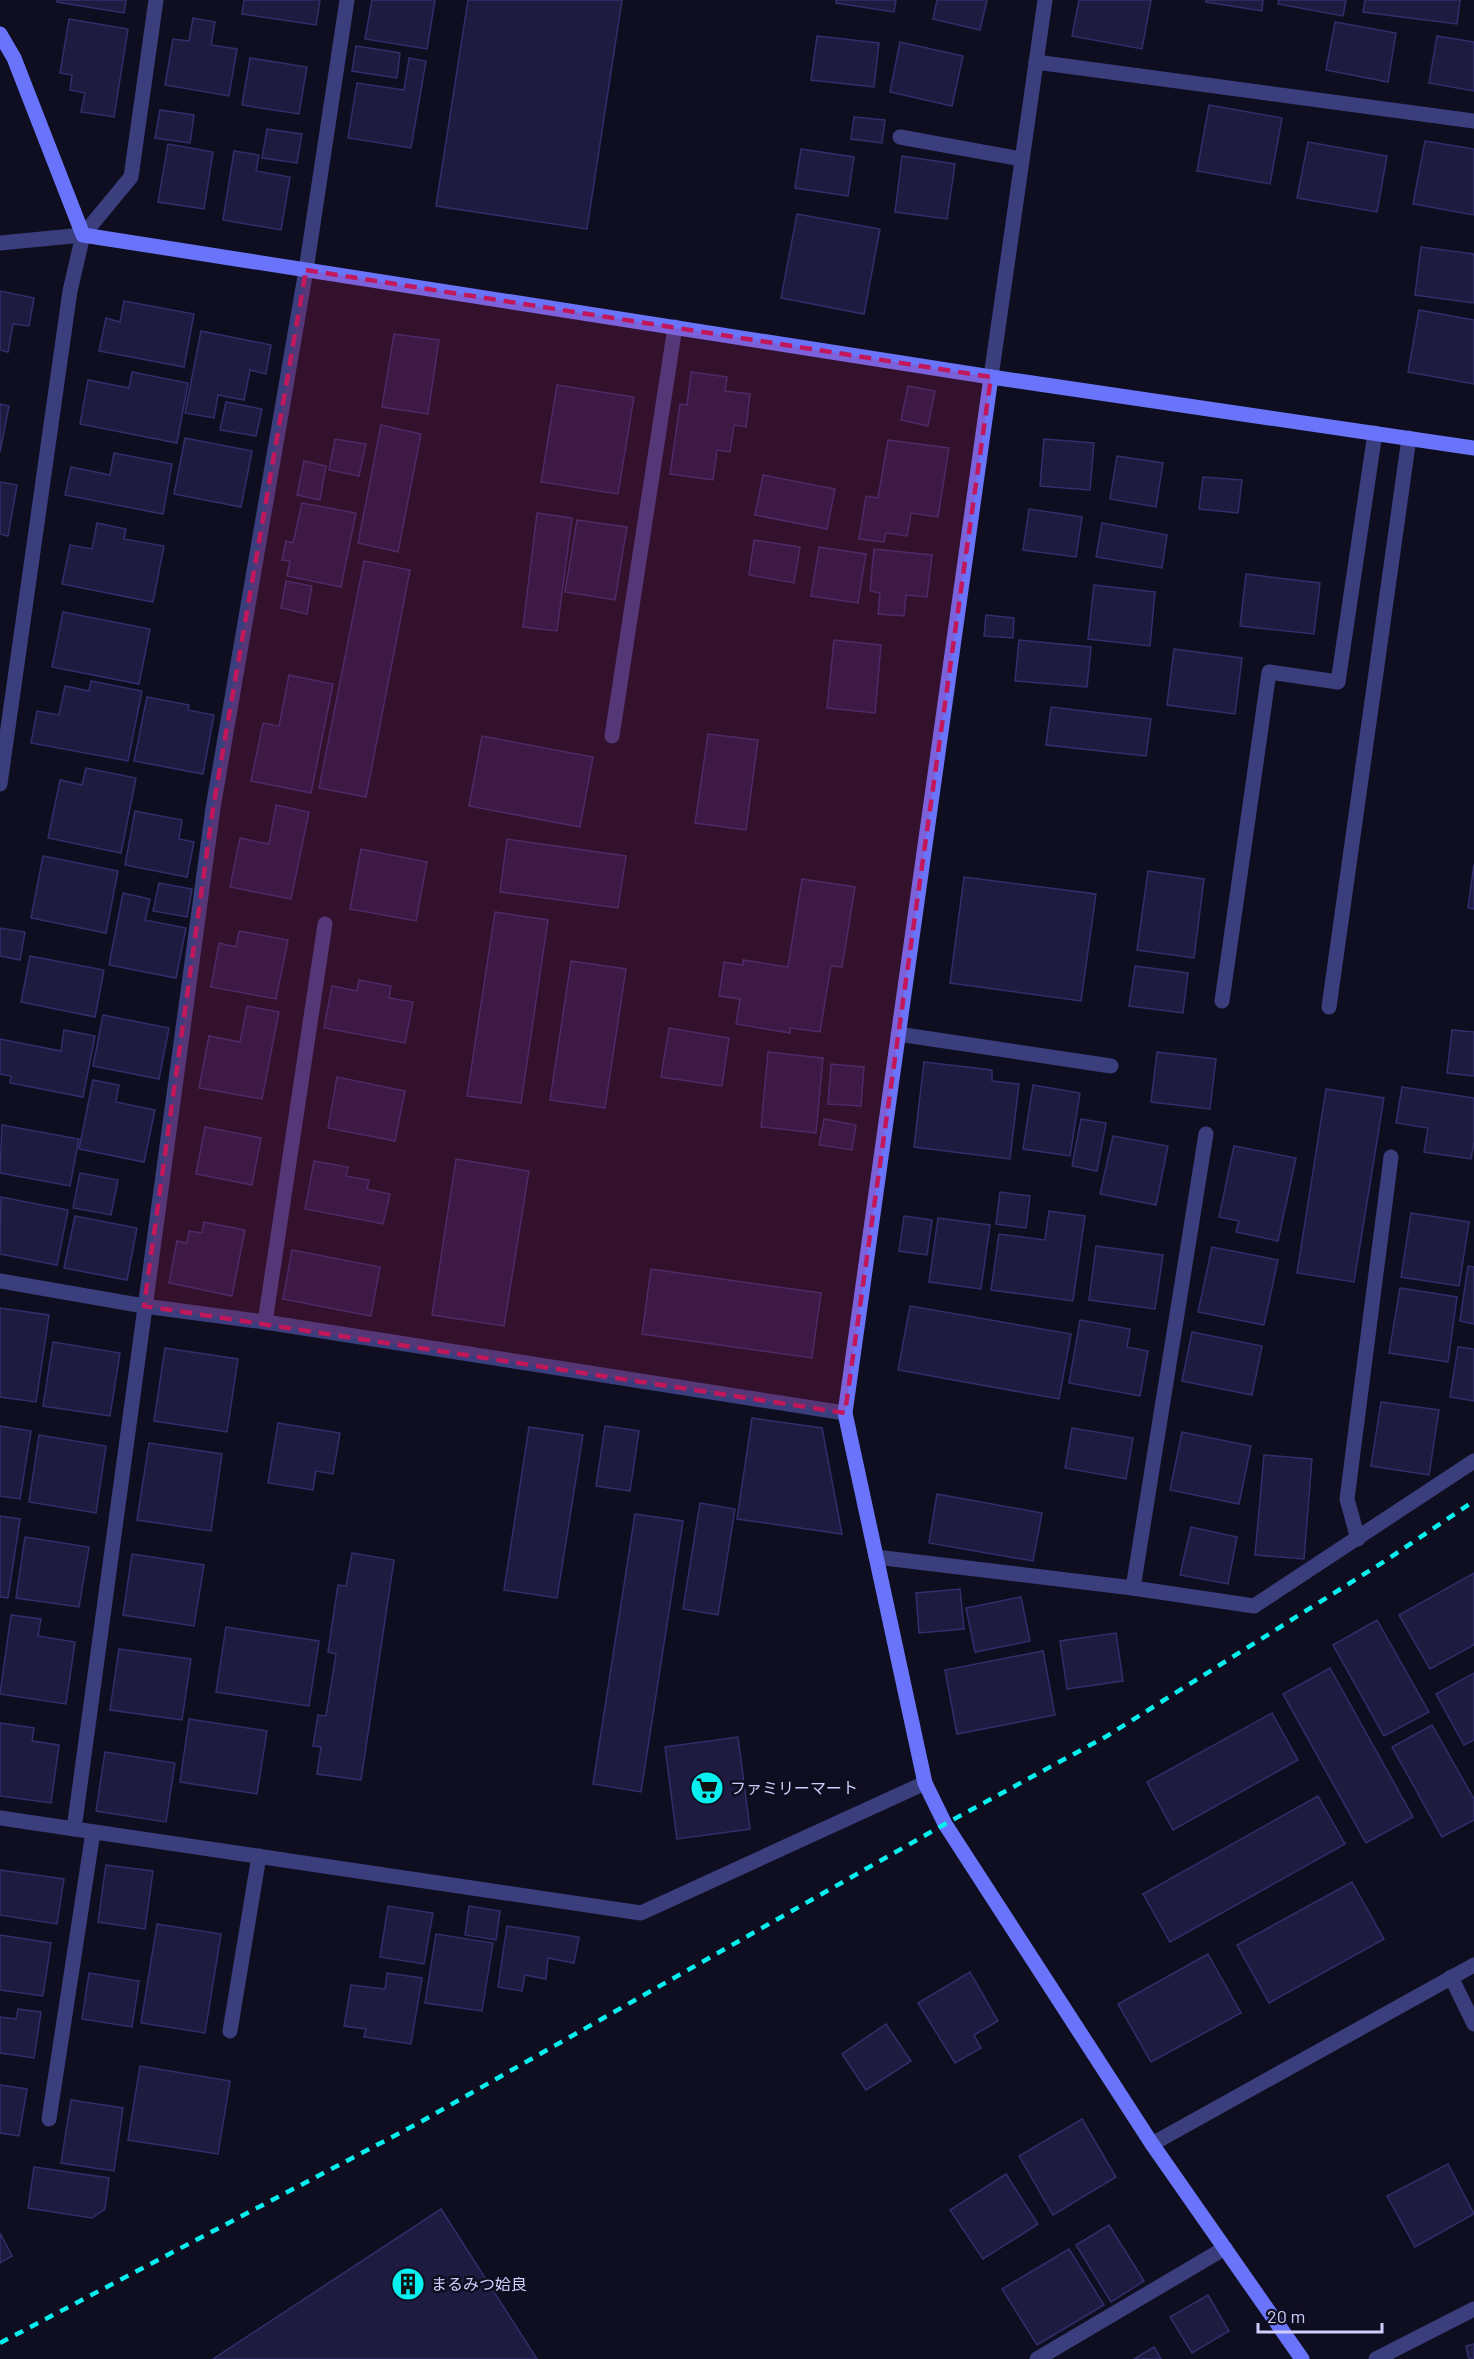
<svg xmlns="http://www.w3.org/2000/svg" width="1474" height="2359" font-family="Barlow,'Noto Sans JP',sans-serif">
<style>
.building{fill:#1e1a40;stroke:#332d6b;stroke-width:1.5}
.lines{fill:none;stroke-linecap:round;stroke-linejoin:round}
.lane{stroke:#3a3e7d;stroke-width:15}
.street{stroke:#3a3e7d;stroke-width:15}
.secondary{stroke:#6974fa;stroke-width:15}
.rail{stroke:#08efef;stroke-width:4.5;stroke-dasharray:9 8;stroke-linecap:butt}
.marked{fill:#c2185b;fill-opacity:0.2;stroke:#c2185b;stroke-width:4.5;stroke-dasharray:12 8;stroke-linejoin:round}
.labels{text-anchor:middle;stroke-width:5;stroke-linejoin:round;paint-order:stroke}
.poi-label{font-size:16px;fill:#cfcefd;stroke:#0f0e20;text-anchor:start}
</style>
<rect width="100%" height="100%" fill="#0f0e20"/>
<g class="building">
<polygon points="57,0 126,0 124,13 57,2"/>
<polygon points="244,0 320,0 316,25 242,14"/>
<polygon points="372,0 435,0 427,49 365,39"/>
<polygon points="468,0 622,0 587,229 436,206"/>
<polygon points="836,0 896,0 894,12 836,3"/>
<polygon points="937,0 987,0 980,30 933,19"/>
<polygon points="1079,0 1151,0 1142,49 1072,36"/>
<polygon points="1206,0 1263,0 1262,11 1206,2"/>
<polygon points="1279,0 1346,0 1343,16 1278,4"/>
<polygon points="1365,0 1460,0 1457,24 1363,12"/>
<polygon points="193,18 215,22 211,45 237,49 229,96 165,85 173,39 189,41"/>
<polygon points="69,19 128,29 114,117 81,112 85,93 70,90 72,75 60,73"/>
<polygon points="1335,22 1396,33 1388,82 1326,70"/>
<polygon points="817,36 879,43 874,87 811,80"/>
<polygon points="1437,36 1474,42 1474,91 1429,83"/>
<polygon points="900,42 963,56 952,106 890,92"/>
<polygon points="356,46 400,53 397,78 352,71"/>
<polygon points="250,58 307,67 299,114 242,105"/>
<polygon points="409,58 426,61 411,148 348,138 357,83 404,90"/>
<polygon points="1209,105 1282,118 1270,184 1197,171"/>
<polygon points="160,110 194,115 190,143 155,138"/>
<polygon points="854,117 885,120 882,143 851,139"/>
<polygon points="267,129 302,134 297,163 262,158"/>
<polygon points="1425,141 1474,149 1474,215 1413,204"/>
<polygon points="1308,142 1387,156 1377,212 1297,198"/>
<polygon points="168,144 213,152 204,209 158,202"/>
<polygon points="801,149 854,157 848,196 795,188"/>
<polygon points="234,151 259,155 256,171 290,177 281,230 223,220"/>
<polygon points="902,156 955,164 947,219 895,212"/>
<polygon points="797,214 880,229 864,314 781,298"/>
<polygon points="1421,247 1474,254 1474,303 1415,295"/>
<polygon points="0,291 34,298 29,326 13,324 8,352 0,350"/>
<polygon points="124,301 194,314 184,367 99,351 106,318 120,322"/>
<polygon points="1419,310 1474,320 1474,384 1408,372"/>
<polygon points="201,331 271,345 266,374 250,370 244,400 218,395 214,418 185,413"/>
<polygon points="394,334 439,340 428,414 382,407"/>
<polygon points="132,372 188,383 177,443 80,424 88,380 129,388"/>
<polygon points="691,372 727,377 725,391 750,394 746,427 734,425 730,452 717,450 713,480 670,474 680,404 687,405"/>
<polygon points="557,385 634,397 618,494 541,482"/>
<polygon points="908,386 935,391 928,426 901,420"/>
<polygon points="226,402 262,409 256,436 220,430"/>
<polygon points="0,404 9,406 0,452"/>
<polygon points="381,425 421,434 398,552 358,543"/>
<polygon points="185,438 252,451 241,507 174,494"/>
<polygon points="335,439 366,444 359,476 329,470"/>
<polygon points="1044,439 1094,443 1090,490 1040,486"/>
<polygon points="888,440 949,448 938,517 911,513 907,536 886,533 884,542 859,539 866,496 878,498"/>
<polygon points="114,453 172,464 163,514 65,495 71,467 110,475"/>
<polygon points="1117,456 1163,463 1156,507 1110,499"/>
<polygon points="304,461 326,466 320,500 297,495"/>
<polygon points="763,475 835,489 827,529 755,515"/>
<polygon points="1203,477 1242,480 1238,513 1199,509"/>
<polygon points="0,482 17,485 8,536 0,534"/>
<polygon points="302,503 356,513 341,587 287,576 290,561 282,560 286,541 293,543"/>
<polygon points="1029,509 1082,517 1076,557 1023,550"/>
<polygon points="537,513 572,518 557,631 523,627"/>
<polygon points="577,520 627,527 615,600 565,592"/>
<polygon points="97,523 126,529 124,539 164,546 153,602 62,584 70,545 92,549"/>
<polygon points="1102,523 1167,535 1162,568 1096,557"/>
<polygon points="754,540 800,547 794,583 749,575"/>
<polygon points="819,547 866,554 858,603 811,596"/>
<polygon points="874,549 932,555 927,597 906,595 904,616 878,614 880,593 870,591"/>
<polygon points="364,561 410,570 366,797 319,788"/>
<polygon points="1246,574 1320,583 1314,634 1240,626"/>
<polygon points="286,581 312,586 307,614 281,608"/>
<polygon points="1094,585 1155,592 1150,646 1088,639"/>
<polygon points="63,612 150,629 139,684 52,667"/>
<polygon points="986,615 1014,618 1013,638 984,636"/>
<polygon points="834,640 881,645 875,713 827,708"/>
<polygon points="1019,640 1091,647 1087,687 1015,681"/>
<polygon points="1174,649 1242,658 1235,714 1167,705"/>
<polygon points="289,675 333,684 311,793 251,781 263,723 279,726"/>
<polygon points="91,681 142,691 128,761 31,743 37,711 59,715 65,686 89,691"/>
<polygon points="147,697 189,705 188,710 214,715 203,774 134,761"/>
<polygon points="1051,707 1151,719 1146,756 1046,745"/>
<polygon points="708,734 758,740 746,830 695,823"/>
<polygon points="482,736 593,757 580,827 469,806"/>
<polygon points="86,768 136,778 121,853 48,838 60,780 82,785"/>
<polygon points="276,805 309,812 291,899 230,887 240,838 269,844"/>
<polygon points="135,811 182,820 179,839 194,842 187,877 125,865"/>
<polygon points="507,839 626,856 618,908 500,892"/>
<polygon points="361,849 427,862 416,921 350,909"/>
<polygon points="43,856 118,871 106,933 31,918"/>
<polygon points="1474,864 1474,909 1468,908"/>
<polygon points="1148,871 1204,879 1194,958 1137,950"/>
<polygon points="964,877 1096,894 1081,1001 950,983"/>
<polygon points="802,879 855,887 842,967 831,966 820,1032 790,1028 790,1033 736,1024 740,999 719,996 724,962 743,965 743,960 788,967"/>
<polygon points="159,883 192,889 187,917 153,911"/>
<polygon points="123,893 150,899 145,920 186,928 176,978 109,965"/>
<polygon points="495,912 548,920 521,1103 467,1096"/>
<polygon points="0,928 25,932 20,960 0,956"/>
<polygon points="239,931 288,940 276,999 211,987 219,943 236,947"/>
<polygon points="30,956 104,970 95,1017 21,1002"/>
<polygon points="571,961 626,969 605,1108 550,1100"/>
<polygon points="1135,966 1188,973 1183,1013 1129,1006"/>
<polygon points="359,980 391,986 389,998 413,1002 405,1043 324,1028 332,986 357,991"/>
<polygon points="247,1006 279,1012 262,1099 199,1088 209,1036 240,1042"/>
<polygon points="103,1015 169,1028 159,1079 93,1066"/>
<polygon points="669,1028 729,1038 722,1086 661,1077"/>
<polygon points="64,1030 95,1036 83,1097 10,1083 11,1076 0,1074 0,1039 61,1051"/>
<polygon points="1452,1030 1474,1032 1474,1076 1447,1073"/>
<polygon points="768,1052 823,1058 816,1133 761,1127"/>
<polygon points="1157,1052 1216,1059 1210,1109 1151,1102"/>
<polygon points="924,1062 992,1070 992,1081 1019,1084 1010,1159 914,1147"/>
<polygon points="831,1064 864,1067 861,1106 828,1104"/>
<polygon points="337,1077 405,1091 395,1141 328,1128"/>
<polygon points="93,1080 119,1085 116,1102 155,1110 144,1162 79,1149"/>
<polygon points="1033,1085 1080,1093 1070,1156 1023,1149"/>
<polygon points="1402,1087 1474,1098 1474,1142 1471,1159 1424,1152 1428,1128 1396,1123"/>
<polygon points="1326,1089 1384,1098 1354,1282 1297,1273"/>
<polygon points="824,1119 856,1125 852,1150 819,1145"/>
<polygon points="1081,1119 1106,1123 1097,1171 1072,1166"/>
<polygon points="2,1125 79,1139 70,1186 0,1173"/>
<polygon points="205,1127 261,1138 252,1185 196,1174"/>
<polygon points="1113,1136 1168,1146 1156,1205 1100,1194"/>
<polygon points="1234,1146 1296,1158 1278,1241 1236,1232 1239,1221 1219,1217"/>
<polygon points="456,1159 529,1171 504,1326 432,1315"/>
<polygon points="314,1161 348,1167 346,1176 369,1180 367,1189 390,1194 383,1224 305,1209"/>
<polygon points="80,1173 118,1180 111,1215 73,1208"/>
<polygon points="1000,1192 1030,1196 1026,1228 996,1224"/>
<polygon points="1,1197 68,1210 57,1265 0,1254"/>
<polygon points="1049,1211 1085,1216 1073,1301 991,1290 999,1234 1045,1240"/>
<polygon points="1411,1213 1469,1222 1459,1286 1401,1277"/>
<polygon points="75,1216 137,1228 127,1280 64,1268"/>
<polygon points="904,1216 932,1220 927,1255 899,1251"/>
<polygon points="938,1218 990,1225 981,1289 929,1282"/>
<polygon points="204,1222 245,1230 232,1296 169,1283 177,1241 187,1243 189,1231 202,1233"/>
<polygon points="1096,1246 1163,1255 1155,1309 1089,1300"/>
<polygon points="1212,1247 1278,1260 1264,1325 1198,1312"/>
<polygon points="292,1250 380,1267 371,1316 283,1299"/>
<polygon points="1468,1266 1474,1267 1474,1324 1460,1321"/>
<polygon points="651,1269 821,1293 812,1358 642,1334"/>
<polygon points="1400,1288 1457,1297 1448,1362 1389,1353"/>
<polygon points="910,1306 1071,1334 1059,1399 898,1370"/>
<polygon points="0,1308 49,1315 36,1402 0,1397"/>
<polygon points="1080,1320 1130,1329 1127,1347 1148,1351 1140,1396 1069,1383"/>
<polygon points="1192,1332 1262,1346 1252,1395 1182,1381"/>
<polygon points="53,1342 120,1353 110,1416 43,1406"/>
<polygon points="1458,1347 1474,1349 1474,1401 1450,1397"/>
<polygon points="165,1348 238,1359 227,1432 154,1421"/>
<polygon points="1381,1402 1439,1410 1429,1475 1371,1466"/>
<polygon points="752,1418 822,1428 842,1534 737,1519"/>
<polygon points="278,1423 340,1433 333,1474 316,1471 313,1490 268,1483"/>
<polygon points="0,1426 31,1431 20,1499 0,1496"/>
<polygon points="605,1426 639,1431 630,1491 596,1486"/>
<polygon points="529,1427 583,1435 557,1598 504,1590"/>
<polygon points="1072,1428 1133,1438 1126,1479 1065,1468"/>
<polygon points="1182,1432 1251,1446 1239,1504 1170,1490"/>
<polygon points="39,1435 106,1446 96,1513 29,1502"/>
<polygon points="149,1443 222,1454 211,1531 137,1520"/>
<polygon points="1264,1455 1312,1459 1304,1559 1255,1555"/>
<polygon points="937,1494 1042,1513 1033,1561 929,1543"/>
<polygon points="700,1503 735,1509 718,1615 683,1609"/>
<polygon points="635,1514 683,1521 641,1792 593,1784"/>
<polygon points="0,1516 20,1519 8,1598 0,1597"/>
<polygon points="1191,1527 1237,1537 1228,1584 1180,1575"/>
<polygon points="25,1537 89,1547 79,1607 16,1598"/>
<polygon points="352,1553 394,1560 361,1780 317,1774 321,1747 313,1746 318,1715 326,1716 336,1654 328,1652 338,1585 346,1586"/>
<polygon points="132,1554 204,1565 194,1626 123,1615"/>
<polygon points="1474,1573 1474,1645 1430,1669 1399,1615"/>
<polygon points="960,1589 964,1629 919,1633 916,1593"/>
<polygon points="1021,1597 1030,1641 975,1652 966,1608"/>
<polygon points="11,1615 41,1619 38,1636 75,1642 66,1704 0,1694"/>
<polygon points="1377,1620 1429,1712 1384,1736 1333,1645"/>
<polygon points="226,1627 319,1641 309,1706 216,1692"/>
<polygon points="1116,1633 1123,1681 1067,1689 1060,1641"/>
<polygon points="119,1649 191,1659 182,1720 110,1710"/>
<polygon points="1043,1651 1055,1715 957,1734 945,1670"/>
<polygon points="1330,1668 1413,1817 1366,1843 1283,1694"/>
<polygon points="1474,1673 1474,1740 1464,1745 1436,1694"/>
<polygon points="1272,1713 1298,1760 1173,1830 1147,1782"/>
<polygon points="189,1719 267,1731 257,1794 180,1782"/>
<polygon points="0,1723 34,1728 32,1741 59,1745 51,1803 0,1796"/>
<polygon points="1432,1725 1474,1799 1474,1820 1442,1837 1392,1747"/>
<polygon points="738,1737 750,1829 677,1839 665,1747"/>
<polygon points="105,1752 175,1763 166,1822 96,1811"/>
<polygon points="1318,1796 1345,1844 1170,1942 1143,1894"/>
<polygon points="106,1865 153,1871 145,1929 98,1922"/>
<polygon points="0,1870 64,1879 57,1924 0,1915"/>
<polygon points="1352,1882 1384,1939 1269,2003 1237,1945"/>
<polygon points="388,1906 433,1913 424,1964 380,1957"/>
<polygon points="469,1906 500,1911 496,1940 465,1935"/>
<polygon points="157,1924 221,1934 205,2033 141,2023"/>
<polygon points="507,1926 579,1937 574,1963 548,1958 546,1979 525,1975 522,1991 498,1987"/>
<polygon points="436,1934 493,1943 482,2011 425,2003"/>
<polygon points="0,1935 51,1943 43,1996 0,1990"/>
<polygon points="1208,1954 1241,2013 1151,2062 1118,2004"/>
<polygon points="970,1972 998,2021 974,2035 981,2048 955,2063 918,2003"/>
<polygon points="89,1973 139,1981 132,2027 82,2019"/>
<polygon points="387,1973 422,1978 411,2044 364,2037 366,2029 344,2026 351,1985 385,1989"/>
<polygon points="18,2009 41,2012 34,2058 0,2053 0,2017 16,2019"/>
<polygon points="886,2024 911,2061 866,2090 842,2054"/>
<polygon points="140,2066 230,2081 218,2154 128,2140"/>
<polygon points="0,2085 27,2089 19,2136 0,2133"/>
<polygon points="71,2100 123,2108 114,2171 61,2163"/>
<polygon points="1082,2119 1116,2177 1053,2215 1019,2156"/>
<polygon points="1448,2164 1474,2214 1415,2247 1387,2196"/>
<polygon points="34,2167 109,2178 105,2209 92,2218 28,2208"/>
<polygon points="1006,2174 1038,2224 983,2259 950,2210"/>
<polygon points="441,2209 537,2359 213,2359"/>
<polygon points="1109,2225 1144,2281 1111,2302 1076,2245"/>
<polygon points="0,2233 12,2256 0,2263"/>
<polygon points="1069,2249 1104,2305 1037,2345 1002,2289"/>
<polygon points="1208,2295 1229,2331 1192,2353 1170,2317"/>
<polygon points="1474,2344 1474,2359 1469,2359 1466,2346"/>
<polygon points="1154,2347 1161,2359 1134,2359"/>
</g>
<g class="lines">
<polyline class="lane" points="1037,2359 1225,2248"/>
<g class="street">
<polyline points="1036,62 1474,121"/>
<polyline points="900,137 1022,159"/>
<polyline points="0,243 83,235"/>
<polyline points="991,377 1045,0"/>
<polyline points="612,736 675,327"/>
<polyline points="0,784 70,291 83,235 131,177 156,0"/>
<polyline points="1222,1001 1269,672 1338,682 1375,433"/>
<polyline points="1329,1007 1409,438"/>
<polyline points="898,1034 1111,1066"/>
<polyline points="0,1281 144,1306 265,1322 845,1413"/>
<polyline points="265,1322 325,924"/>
<polyline points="1358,1539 1347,1499 1391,1157"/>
<polyline points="876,1557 1133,1588 1254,1606 1474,1461"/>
<polyline points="1133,1588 1206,1134"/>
<polyline points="0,1818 641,1913 925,1783"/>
<polyline points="74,1829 213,808 306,270 347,0"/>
<polyline points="1451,1977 1474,2024"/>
<polyline points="230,2031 259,1856"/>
<polyline points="49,2119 93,1832"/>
<polyline points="1152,2144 1474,1965"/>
<polyline points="1376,2359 1474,2309"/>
</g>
<g class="secondary">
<polyline points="0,34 14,58 83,235 991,377 1474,448"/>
<polyline points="991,377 845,1413 925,1783 945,1824 1152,2144 1302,2359"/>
</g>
<polyline class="rail" points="0,2343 415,2125 945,1824 1107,1736 1385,1561 1474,1501"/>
</g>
<path class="marked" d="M306 270 991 377 845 1413 144 1306 213 808Z"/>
<defs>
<symbol id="supermarket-disc" viewBox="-11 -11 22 22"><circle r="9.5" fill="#08efef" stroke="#0f0e20"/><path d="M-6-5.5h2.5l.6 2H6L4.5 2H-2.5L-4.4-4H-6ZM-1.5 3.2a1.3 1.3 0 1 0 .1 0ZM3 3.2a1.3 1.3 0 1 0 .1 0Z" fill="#111"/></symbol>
<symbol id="building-disc" viewBox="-11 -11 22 22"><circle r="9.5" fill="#08efef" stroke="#0f0e20"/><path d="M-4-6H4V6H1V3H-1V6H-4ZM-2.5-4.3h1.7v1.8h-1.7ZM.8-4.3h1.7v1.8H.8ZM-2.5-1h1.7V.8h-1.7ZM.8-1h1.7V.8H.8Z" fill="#111"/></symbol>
</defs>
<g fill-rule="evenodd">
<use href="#supermarket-disc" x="688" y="1769" width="38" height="38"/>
<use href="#building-disc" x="389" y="2265" width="38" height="38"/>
</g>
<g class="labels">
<g class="poi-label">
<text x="730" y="1794">ファミリーマート</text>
<text x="431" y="2290">まるみつ姶良</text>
</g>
</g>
<path d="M1258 2323v9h124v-9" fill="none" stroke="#cfcefd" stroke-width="3"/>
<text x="1267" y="2323" font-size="18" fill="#cfcefd" stroke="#0f0e20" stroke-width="4.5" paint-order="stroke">20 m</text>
</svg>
